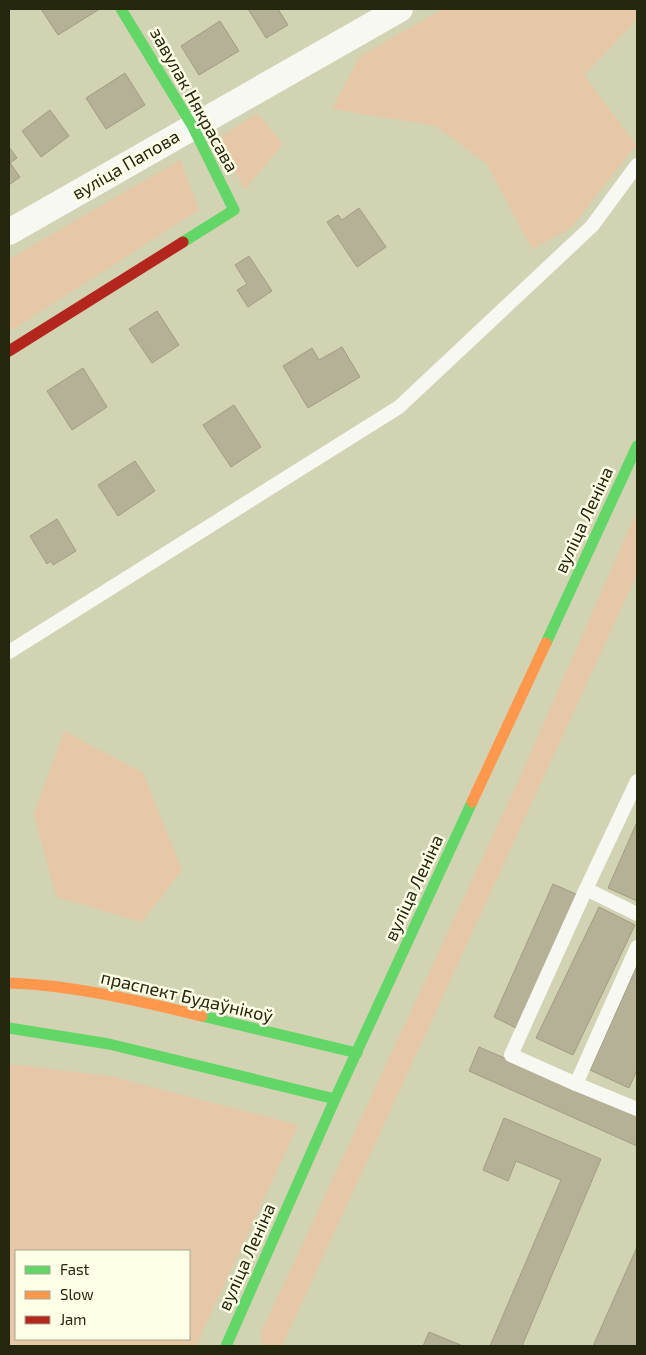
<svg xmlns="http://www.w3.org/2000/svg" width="646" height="1355" font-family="'Exo 2',sans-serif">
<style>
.green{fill:#e6c8a8;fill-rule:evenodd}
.building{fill:#b4b197;stroke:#a09d83}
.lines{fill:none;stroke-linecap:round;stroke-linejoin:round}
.lane{stroke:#f8f8f3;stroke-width:14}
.street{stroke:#f8f8f3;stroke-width:26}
.fast{stroke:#63d668;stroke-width:11}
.slow{stroke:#ff974d;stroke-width:11}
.jam{stroke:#b3261e;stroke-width:11}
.labels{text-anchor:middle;stroke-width:5;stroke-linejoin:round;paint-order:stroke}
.street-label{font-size:18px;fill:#25260e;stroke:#fdffe7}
</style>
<rect width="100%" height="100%" fill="#d1d3b2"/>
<g class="green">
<polygon points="443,9 637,9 637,20 584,75 636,145 571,228 532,249 487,164 436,126 332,109 360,56"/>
<polygon points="257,113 283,144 245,189 216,140"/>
<polygon points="180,160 199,210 9,332 9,259"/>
<polygon points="637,511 637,574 282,1346 262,1346 261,1333 517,784"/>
<polygon points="64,731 143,773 182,870 142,922 56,897 34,814"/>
<path d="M9 1064 109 1076 298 1125 196 1346H9ZM189 1251V1339H16V1251Z"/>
</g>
<g class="building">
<polygon points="41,9 98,9 98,10 58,35"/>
<polygon points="248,9 278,9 288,25 266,38"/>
<polygon points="220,21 239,51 199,75 181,46"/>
<polygon points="125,73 145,105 106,129 86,98"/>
<polygon points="50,110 69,136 41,157 22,131"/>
<polygon points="9,147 17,158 10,163 20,177 9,185"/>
<polygon points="359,208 386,247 357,267 327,222 338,215 342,220"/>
<polygon points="249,256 272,291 248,307 237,290 247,284 235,265"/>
<polygon points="157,311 179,345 152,363 129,329"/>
<polygon points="342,347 360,377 308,408 283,366 312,348 319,360"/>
<polygon points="83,368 107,407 72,430 47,391"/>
<polygon points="234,405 261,447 231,467 203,425"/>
<polygon points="135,461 155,491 118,516 98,485"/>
<polygon points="57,519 76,551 53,565 51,561 47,564 30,536"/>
<polygon points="637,822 637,901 608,888"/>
<polygon points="553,884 578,895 516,1028 494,1017"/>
<polygon points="599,907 635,925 573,1055 536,1038"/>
<polygon points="637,966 637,1070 629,1088 590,1070"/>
<polygon points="479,1047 637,1115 637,1146 469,1071"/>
<polygon points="504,1118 601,1159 522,1346 490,1346 561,1180 516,1161 508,1181 483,1170"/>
<polygon points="637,1247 637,1346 593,1346"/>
<polygon points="429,1332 463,1346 423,1346"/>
</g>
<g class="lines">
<g class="lane">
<polyline points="9,652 399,407 592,226 637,165"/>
<polyline points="637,781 586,889 637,914"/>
<polyline points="586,889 511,1055 576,1084 637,947"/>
<polyline points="576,1084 637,1109"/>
</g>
<polyline class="street" points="9,232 400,9"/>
<g class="fast">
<polyline points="121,9 193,127 234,210 183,242"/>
<polyline points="546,643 637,446"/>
<polyline points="202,1016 357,1053"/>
<polyline points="9,1028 109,1044 335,1099"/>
<polyline points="226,1346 335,1099 472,802"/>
</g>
<g class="slow">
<polyline points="472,802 546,643"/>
<path d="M9 983C74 985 138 1001 202 1016"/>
</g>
<polyline class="jam" points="9,351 183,242"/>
</g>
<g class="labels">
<g class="street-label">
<text transform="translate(194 100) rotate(61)" y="6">завулак Някрасава</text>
<text transform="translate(126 165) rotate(-30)" y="6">вуліца Папова</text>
<text transform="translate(584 520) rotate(-65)" y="6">вуліца Леніна</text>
<text transform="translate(414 888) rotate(-65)" y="6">вуліца Леніна</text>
<text transform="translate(187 997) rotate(13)" y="6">праспект Будаўнікоў</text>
<text transform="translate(247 1257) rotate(-66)" y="6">вуліца Леніна</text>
</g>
</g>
<rect width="646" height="1355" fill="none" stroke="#25260e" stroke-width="20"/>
<rect x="15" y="1250" width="175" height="90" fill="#fdffe7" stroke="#a7a890"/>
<rect x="25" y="1266" width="25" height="8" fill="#63d668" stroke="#a7a890"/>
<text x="60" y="1275" font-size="15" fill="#25260e">Fast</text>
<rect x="25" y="1291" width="25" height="8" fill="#ff974d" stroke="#a7a890"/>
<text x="60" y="1300" font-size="15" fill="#25260e">Slow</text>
<rect x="25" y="1316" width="25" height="8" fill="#b3261e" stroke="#a7a890"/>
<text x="60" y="1325" font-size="15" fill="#25260e">Jam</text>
</svg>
